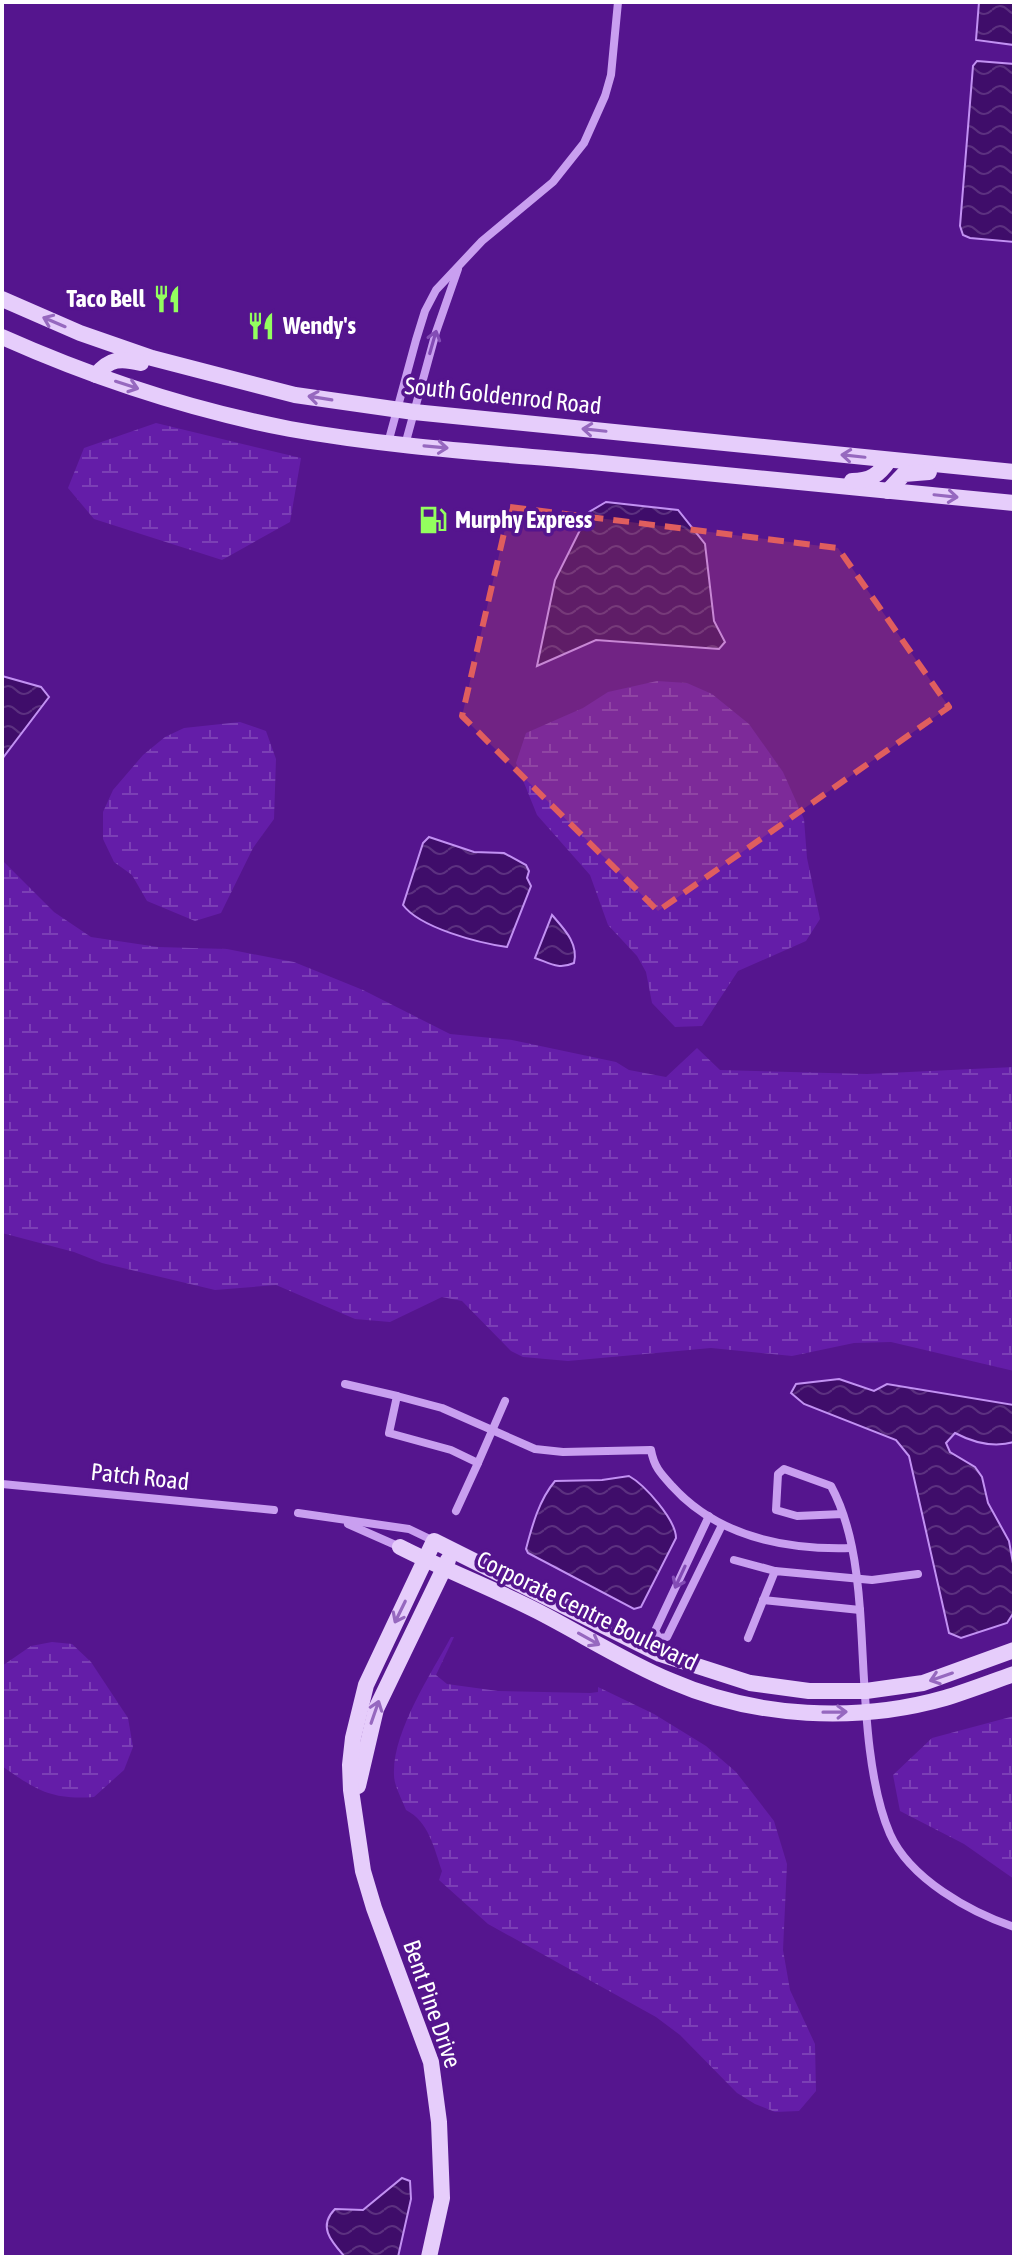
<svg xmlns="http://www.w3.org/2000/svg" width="1016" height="2259" font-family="'Asap Condensed',sans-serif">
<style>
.wetland{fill:url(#wetland-marsh)}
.water{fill:url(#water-waves);stroke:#c291f3;stroke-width:2}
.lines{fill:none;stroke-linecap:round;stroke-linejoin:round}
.street{stroke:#c99ff0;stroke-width:8}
.secondary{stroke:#e6cdfb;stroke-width:16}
.oneway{stroke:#9668bf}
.oneway2{stroke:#834cb5}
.marked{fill:#e05e5e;fill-opacity:0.2;stroke:#e05e5e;stroke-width:6;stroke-dasharray:16 10;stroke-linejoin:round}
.labels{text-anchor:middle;stroke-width:7;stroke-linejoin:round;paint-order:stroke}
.poi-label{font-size:24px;font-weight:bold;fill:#fff;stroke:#55158e;text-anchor:start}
.street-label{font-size:24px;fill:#fff;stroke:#55158e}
</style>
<defs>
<pattern id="wetland-marsh" width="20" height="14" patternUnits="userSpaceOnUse" patternTransform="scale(2)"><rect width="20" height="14" fill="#641da8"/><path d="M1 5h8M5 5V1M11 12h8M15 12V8" fill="none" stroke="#7b3fb5"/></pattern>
<pattern id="water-waves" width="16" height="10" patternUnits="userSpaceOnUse" patternTransform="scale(2)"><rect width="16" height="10" fill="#3f0d6a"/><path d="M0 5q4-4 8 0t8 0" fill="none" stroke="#5c3180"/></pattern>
</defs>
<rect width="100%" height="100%" fill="#55158e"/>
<g class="wetland">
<polygon points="156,423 301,458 290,522 222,560 94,519 68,488 84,448"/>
<polygon points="657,681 687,683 712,694 749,724 783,772 804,819 807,858 820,919 806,941 738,971 702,1026 675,1027 652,1003 646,972 637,956 608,925 590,875 537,815 516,763 526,733 583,708 608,692"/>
<polygon points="240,722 266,731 276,759 274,819 253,848 221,913 195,921 147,901 132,875 114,862 103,839 103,812 113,790 143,755 165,737 184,728"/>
<polygon points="2,860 54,912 91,937 158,947 227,949 294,962 363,990 450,1034 512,1040 616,1062 629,1070 666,1077 697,1048 720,1070 867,1074 1014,1067 1014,1371 891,1342 854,1343 792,1356 711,1348 568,1361 523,1357 511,1351 462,1301 442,1297 390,1322 355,1319 276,1285 215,1290 102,1263 74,1252 2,1233"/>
<path d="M451 1637H454L436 1675 447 1684 498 1691 590 1693 598 1692V1687L654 1714 706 1746 736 1772 774 1821 787 1864 783 1950 790 1990 815 2044 816 2091 799 2111 775 2112 755 2104 737 2093 680 2035 656 2017 488 1924 439 1880 442 1871C434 1848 429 1822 406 1810 402 1799 394 1786 394 1775 392 1732 431 1674 451 1637Z"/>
<path d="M52 1642 72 1644 91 1662 128 1718 133 1747 124 1770 94 1797C51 1800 36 1790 2 1766V1666L31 1646Z"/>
<polygon points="1014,1716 1014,1879 964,1844 900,1811 893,1775 932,1738"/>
</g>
<g class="water">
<polygon points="979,2 1014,2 1014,45 976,40"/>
<polygon points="977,61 1014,64 1014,242 970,238 963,235 960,226 973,66"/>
<polygon points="606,502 678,510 705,544 714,621 725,642 719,649 596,640 537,666 555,580 589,512"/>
<polygon points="2,676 41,687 49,697 2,759"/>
<path d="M429 837 474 852 504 853 526 865 529 871 527 878 531 886 507 947C479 943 420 928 403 905L423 843Z"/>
<path d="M552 915C563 928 579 943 574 963 558 970 550 963 535 958Z"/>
<path d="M839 1379 874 1391 887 1384 1014 1405V1442C993 1448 974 1443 955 1433L946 1443 950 1452 975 1467 982 1477 988 1503 1009 1541 1014 1569V1612L1007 1623 961 1638 949 1633 909 1456 896 1440 804 1404 791 1393 796 1384Z"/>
<path d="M629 1476C645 1485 676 1520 676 1538L641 1607 634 1609 528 1553 526 1549C532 1526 539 1500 555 1481L602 1480Z"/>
<path d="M402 2178 410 2181 411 2199 398 2257H345C332 2242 317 2227 335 2209L363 2210Z"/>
</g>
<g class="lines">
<g class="street">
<polyline points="388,443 416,340 425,311 436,290 482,241 553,182 584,143 605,96 611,75 618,2"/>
<polyline points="405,445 436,332 458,269"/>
<polyline points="345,1384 397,1396"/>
<polyline points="478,1463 505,1401"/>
<polyline points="2,1484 274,1510"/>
<path d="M456 1511 478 1463 451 1450 389 1433 397 1396 442 1408 535 1449 563 1452 651 1450C654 1467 661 1474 672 1486 718 1537 785 1550 851 1548"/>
<polyline points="298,1513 409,1529 434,1541"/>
<path d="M843 1514 797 1516 776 1510 778 1474 784 1469 831 1486C851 1523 857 1569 860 1610 865 1677 864 1774 890 1834 910 1879 970 1912 1014 1927"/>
<polyline points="348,1524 400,1547"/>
<polyline points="734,1560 775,1571"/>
<polyline points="763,1600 860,1610"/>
<polyline points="659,1638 655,1631 709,1516"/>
<polyline points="748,1638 775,1571 872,1580 918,1574"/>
<polyline points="653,1650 659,1638 667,1637 722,1525"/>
</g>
<g class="secondary">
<polyline points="2,299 80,333 152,358 295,395 414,412 1014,472"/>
<path d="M2 337C94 378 191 410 290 429 390 447 491 453 592 462 732 476 873 489 1014 503"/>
<path d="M96 375C110 358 121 358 141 363"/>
<path d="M852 481C870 481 879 475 889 460"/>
<polyline points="888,491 904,474 929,472"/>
<path d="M400 1547C445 1570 492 1588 537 1611 582 1634 625 1662 671 1681 756 1718 857 1723 945 1698 968 1691 991 1682 1014 1674"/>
<polyline points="358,1786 376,1709 448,1560"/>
<polyline points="429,2257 442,2198 439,2122 431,2062 374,1908 363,1871 351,1790 350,1765 353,1738 366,1685 434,1541 660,1654 750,1683 809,1691 866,1691 923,1683 1014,1650"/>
</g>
</g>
<defs><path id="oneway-shaft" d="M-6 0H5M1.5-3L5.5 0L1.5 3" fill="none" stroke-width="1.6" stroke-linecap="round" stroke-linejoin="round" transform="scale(2)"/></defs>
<g class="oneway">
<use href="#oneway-shaft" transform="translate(54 322) rotate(-157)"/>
<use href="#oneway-shaft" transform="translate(127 385) rotate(18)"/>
<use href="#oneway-shaft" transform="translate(320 398) rotate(-171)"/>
<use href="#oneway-shaft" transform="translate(594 430) rotate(-174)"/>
<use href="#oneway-shaft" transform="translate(436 447) rotate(5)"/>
<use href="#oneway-shaft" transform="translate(853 456) rotate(-174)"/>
<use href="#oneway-shaft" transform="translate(946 496) rotate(6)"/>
<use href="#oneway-shaft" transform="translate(400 1612) rotate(116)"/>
<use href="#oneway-shaft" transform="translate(589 1639) rotate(29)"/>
<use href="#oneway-shaft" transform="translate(941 1677) rotate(161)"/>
<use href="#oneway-shaft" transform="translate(375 1712) rotate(-71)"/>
<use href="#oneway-shaft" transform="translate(835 1712) rotate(-1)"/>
</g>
<g class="oneway2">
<use href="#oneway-shaft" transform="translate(433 342) rotate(-74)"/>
<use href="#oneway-shaft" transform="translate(680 1577) rotate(115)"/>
</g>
<path class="marked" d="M510 507 838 548 949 707 658 911 462 716Z"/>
<defs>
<symbol id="restaurant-bare" viewBox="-9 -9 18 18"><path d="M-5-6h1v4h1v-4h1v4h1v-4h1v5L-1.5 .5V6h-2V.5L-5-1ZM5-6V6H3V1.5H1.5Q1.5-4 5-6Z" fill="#93ff5e" stroke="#55158e" stroke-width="2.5" paint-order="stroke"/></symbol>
<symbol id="fuel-bare" viewBox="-9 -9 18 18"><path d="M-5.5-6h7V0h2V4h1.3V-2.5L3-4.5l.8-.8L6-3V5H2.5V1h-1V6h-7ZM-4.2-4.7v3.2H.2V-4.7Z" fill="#93ff5e" stroke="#55158e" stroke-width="2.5" paint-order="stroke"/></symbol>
</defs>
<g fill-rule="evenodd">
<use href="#restaurant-bare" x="147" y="279" width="40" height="40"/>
<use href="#restaurant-bare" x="241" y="306" width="40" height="40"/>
<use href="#fuel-bare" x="413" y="500" width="40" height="40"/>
</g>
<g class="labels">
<g class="poi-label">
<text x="145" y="307" text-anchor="end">Taco Bell</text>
<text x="283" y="334">Wendy's</text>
<text x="455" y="528">Murphy Express</text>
</g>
<g class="street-label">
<text transform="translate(503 396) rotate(6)" y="8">South Goldenrod Road</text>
<text transform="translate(140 1477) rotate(6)" y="8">Patch Road</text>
<text transform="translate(587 1611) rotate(26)" y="8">Corporate Centre Boulevard</text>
<text transform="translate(432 2004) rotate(71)" y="8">Bent Pine Drive</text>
</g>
</g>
<rect width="1016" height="2259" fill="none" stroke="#ffffff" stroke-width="8"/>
</svg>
